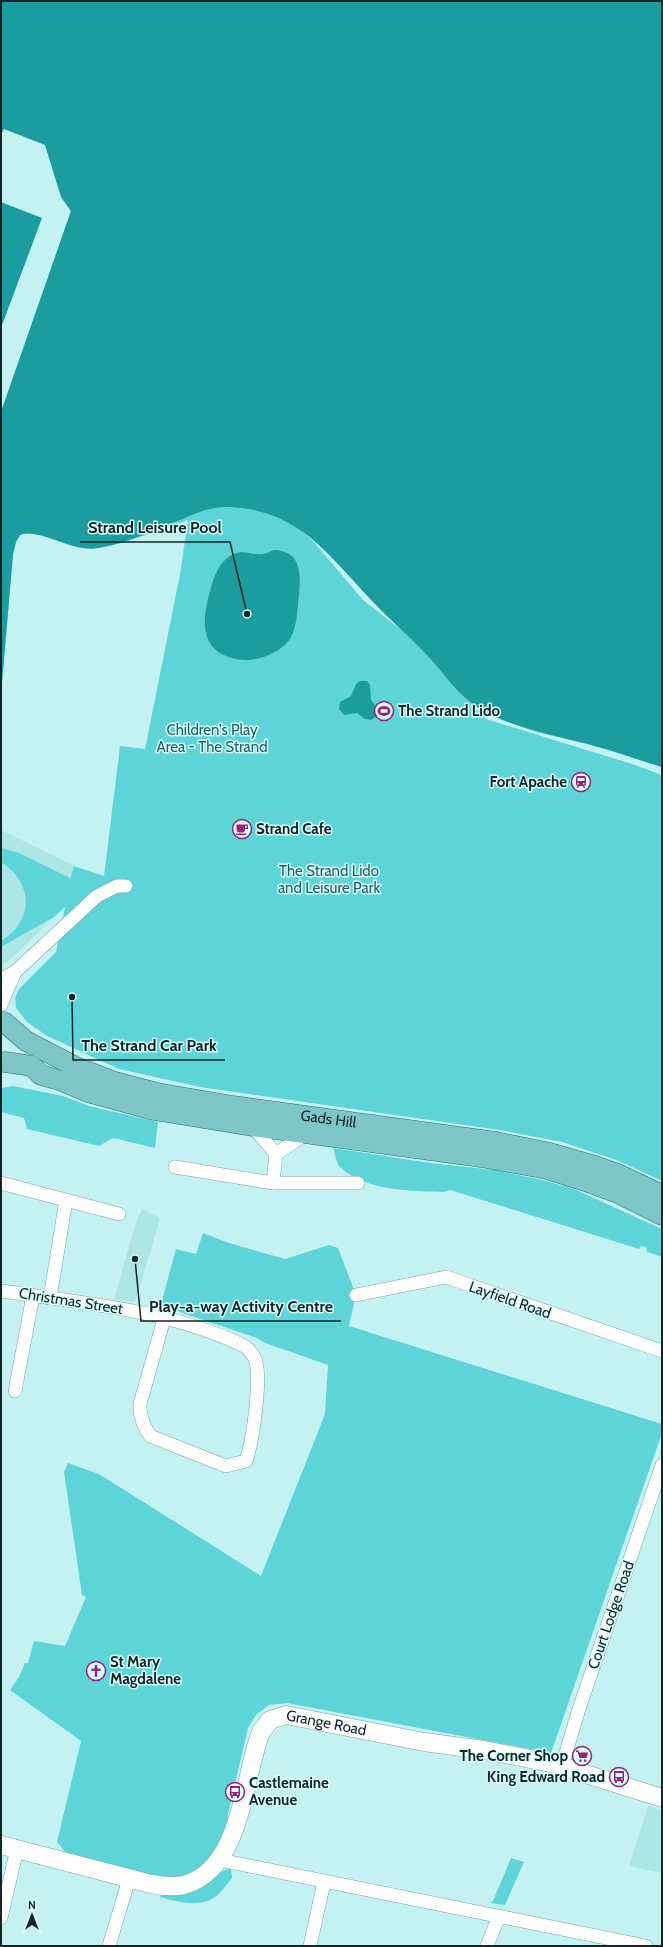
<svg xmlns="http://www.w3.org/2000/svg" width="663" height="1947" font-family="Cabin,sans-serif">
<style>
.built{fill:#aee5e5}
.green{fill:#5dd5d8;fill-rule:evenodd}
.water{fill:#1b9da0}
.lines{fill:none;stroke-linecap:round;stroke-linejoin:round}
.street-casing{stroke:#78a4a4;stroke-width:14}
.secondary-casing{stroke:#78a4a4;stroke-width:19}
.primary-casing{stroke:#217476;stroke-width:21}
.street{stroke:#fff;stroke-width:13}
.secondary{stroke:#fff;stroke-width:18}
.primary{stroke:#7ec5c7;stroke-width:20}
.labels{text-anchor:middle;stroke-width:3;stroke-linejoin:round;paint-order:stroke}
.poi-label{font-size:15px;font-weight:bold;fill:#132525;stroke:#d9fefe;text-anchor:start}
.park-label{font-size:15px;fill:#1f5f60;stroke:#d9fefe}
.street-label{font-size:15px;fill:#132525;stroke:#d9fefe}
.leader{fill:none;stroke:#132525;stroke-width:1.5}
.callout-dot{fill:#132525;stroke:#d9fefe;stroke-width:1.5}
.callout-label{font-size:16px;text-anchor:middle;font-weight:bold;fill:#132525;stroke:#d9fefe;stroke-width:3;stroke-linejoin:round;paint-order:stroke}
</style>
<rect width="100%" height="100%" fill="#c4f2f3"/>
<g class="built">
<polygon points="1,830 74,866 65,906 16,954 1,966"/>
<polygon points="142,1209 160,1218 135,1303 114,1300 135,1226"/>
<polygon points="648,1806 662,1811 662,1873 629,1866"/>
</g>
<g class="green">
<path d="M61 197 190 243 662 767 592 745 536 732 505 721 471 704 486 719 632 764 662 775V1181L619 1161 562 1142 499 1130 200 1087 119 1069 47 1036 27 1022 16 1008 15 997 19 989 56 952 65 907 54 917 1 947V941C34 921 34 883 1 862V848L19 853 68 877 70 879 74 866 104 876 120 746 145 749 180 574 188 520C162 529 107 552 82 548 64 546 36 529 20 535L16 542 13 554 1 694V412L71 211ZM298 528 314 539 400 629 363 600 313 541Z"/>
<polygon points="13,1086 63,1096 89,1106 158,1122 155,1148 113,1138 99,1146 27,1129 24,1118 1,1112 1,1088"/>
<path d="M333 1148 430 1163 495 1170 542 1180 572 1188 662 1229V1257L647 1252 646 1247 641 1246 639 1249 450 1190 444 1192C412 1191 365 1191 341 1168 336 1164 335 1153 333 1148Z"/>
<polygon points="203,1233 229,1243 285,1259 329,1245 338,1248 356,1295 349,1326 662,1424 662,1433 551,1753 287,1703 269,1705 256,1715 248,1728 228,1814 226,1832 212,1857 201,1869 186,1877 156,1879 69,1857 57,1842 81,1741 10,1690 19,1677 25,1663 28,1663 34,1641 65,1646 86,1597 82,1595 64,1472 68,1463 99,1474 261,1576 325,1414 328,1365 265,1343 257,1338 162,1306 161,1304 176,1249 196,1254"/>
<polygon points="511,1858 524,1862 505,1905 490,1903 493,1901"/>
<path d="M231 1869 232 1878C227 1884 222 1892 215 1897 199 1908 178 1902 160 1897L161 1894C172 1893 185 1893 196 1889 209 1885 216 1870 231 1869Z"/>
</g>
<g class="water">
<path d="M1 1H662V767C638 760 615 751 591 745 554 735 516 729 482 710 457 696 443 671 424 652 407 634 388 618 371 600 329 555 298 510 230 507 212 506 196 513 180 520 154 530 127 543 99 548 73 553 39 527 20 535L16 542 13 554 1 694V412L71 211 61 197 45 145 4 129 1 135Z"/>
<polygon points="1,202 42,218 1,328"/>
<path d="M274 550C306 551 300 582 298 604 297 615 296 629 290 639 281 652 259 661 244 660 201 656 200 626 210 591 213 580 217 567 226 559 241 546 250 556 263 554 266 554 271 551 274 550Z"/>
<polygon points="360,681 367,681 370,685 371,700 378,709 377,716 371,720 365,719 357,713 344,715 339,709 340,702 351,696 356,684"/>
</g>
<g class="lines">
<defs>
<g id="street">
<polyline points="1,979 15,972 97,896 117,886 126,886"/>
<polyline points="1,1005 15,972"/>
<polyline points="252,1126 276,1154 273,1183"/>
<polyline points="276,1154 307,1133"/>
<polyline points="175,1167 273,1183 358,1183"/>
<polyline points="1,1183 119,1214"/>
<path d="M1 1291C82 1303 172 1310 246 1347 251 1352 255 1356 256 1362 261 1383 253 1440 246 1461L226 1466 150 1436C144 1426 139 1416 140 1404L164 1319"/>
<polyline points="356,1295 446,1277 662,1351"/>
<polyline points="50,1298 66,1200"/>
<polyline points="15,1391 33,1296"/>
<polyline points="562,1766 579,1709 662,1465"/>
<polyline points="220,1860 646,1946"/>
<polyline points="1,1918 17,1849"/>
<polyline points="109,1946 129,1879"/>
<polyline points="310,1946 324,1882"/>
<polyline points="487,1946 499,1916"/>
</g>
<g id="secondary">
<path id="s1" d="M1 1845 151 1884C163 1886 176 1888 187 1884 242 1866 243 1778 261 1732L270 1720 286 1715 424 1742 484 1750 551 1763 662 1798"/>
</g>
<g id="primary">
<path id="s2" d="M4 1022 26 1041 76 1067 115 1082 157 1093 233 1106 496 1142 550 1153 592 1165 620 1175 662 1195"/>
<polyline points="5,1062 32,1066 41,1075 62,1081 88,1092 154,1110 252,1126 481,1157 547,1169 585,1181 620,1194 662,1215"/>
</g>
</defs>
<use href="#street" class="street-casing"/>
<use href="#secondary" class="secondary-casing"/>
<use href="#primary" class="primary-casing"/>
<use href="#street" class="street"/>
<use href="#secondary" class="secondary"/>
<use href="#primary" class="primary"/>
</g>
<defs>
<symbol id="stadium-ring" viewBox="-11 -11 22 22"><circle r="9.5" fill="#d9fefe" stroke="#9a217b" stroke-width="1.5"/><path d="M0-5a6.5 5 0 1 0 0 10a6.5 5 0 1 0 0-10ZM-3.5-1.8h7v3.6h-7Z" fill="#9a217b"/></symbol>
<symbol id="station-ring" viewBox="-11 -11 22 22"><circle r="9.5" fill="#d9fefe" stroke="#9a217b" stroke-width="1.5"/><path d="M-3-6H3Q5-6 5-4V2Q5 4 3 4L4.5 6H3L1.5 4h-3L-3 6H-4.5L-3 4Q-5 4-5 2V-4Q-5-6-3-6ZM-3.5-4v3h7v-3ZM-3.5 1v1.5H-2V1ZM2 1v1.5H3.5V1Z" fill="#9a217b"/></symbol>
<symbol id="cafe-ring" viewBox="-11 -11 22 22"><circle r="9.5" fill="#d9fefe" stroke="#9a217b" stroke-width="1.5"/><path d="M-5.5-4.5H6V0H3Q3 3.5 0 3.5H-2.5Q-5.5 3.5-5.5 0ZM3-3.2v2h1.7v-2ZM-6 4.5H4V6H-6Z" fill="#9a217b"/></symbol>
<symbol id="church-ring" viewBox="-11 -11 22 22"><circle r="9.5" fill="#d9fefe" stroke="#9a217b" stroke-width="1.5"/><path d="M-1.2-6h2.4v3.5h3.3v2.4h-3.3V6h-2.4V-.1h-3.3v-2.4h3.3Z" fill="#9a217b"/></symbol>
<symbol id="supermarket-ring" viewBox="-11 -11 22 22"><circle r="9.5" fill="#d9fefe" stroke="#9a217b" stroke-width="1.5"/><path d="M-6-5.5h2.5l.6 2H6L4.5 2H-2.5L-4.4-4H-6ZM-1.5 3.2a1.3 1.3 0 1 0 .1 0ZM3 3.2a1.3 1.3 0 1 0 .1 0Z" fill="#9a217b"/></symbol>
<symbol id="bus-ring" viewBox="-11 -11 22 22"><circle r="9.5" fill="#d9fefe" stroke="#9a217b" stroke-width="1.5"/><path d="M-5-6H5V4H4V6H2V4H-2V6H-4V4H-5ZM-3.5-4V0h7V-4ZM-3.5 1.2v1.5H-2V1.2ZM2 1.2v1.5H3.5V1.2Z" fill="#9a217b"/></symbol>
</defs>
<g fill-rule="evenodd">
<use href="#stadium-ring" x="373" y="700" width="22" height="22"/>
<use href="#station-ring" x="570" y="771" width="22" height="22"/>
<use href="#cafe-ring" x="231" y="818" width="22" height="22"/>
<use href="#church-ring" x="85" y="1660" width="22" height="22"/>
<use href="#supermarket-ring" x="571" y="1745" width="22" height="22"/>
<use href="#bus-ring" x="608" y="1766" width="22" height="22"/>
<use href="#bus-ring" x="224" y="1781" width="22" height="22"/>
</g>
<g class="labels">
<g class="poi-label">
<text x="398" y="716">The Strand Lido</text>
<text x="567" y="787" text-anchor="end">Fort Apache</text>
<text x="256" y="834">Strand Cafe</text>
<text x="110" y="1667">St Mary<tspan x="110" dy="17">Magdalene</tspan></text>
<text x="568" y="1761" text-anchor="end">The Corner Shop</text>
<text x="605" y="1782" text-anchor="end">King Edward Road</text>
<text x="249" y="1788">Castlemaine<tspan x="249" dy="17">Avenue</tspan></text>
</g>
<g class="park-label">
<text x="212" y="735">Children's Play<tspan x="212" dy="17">Area - The Strand</tspan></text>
<text x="329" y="876">The Strand Lido<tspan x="329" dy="17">and Leisure Park</tspan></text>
</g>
<g class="street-label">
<text dy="5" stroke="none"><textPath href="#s2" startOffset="344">Gads Hill</textPath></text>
<text transform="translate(510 1300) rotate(19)" y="5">Layfield Road</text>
<text transform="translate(71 1301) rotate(9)" y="5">Christmas Street</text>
<text transform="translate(611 1615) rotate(-71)" y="5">Court Lodge Road</text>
<text dy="5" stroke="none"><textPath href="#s1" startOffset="440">Grange Road</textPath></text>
</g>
</g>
<path class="leader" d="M247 614L230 542H80M72 997L73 1060H225M135 1259L141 1321H341"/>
<g class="callout-dot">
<circle cx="247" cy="614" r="4"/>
<circle cx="72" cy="997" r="4"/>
<circle cx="135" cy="1259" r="4"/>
</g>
<g class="callout-label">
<text x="155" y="533">Strand Leisure Pool</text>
<text x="149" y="1051">The Strand Car Park</text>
<text x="241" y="1312">Play-a-way Activity Centre</text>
</g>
<rect width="663" height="1947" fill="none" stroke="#132525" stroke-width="4"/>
<g transform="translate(32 1915)" stroke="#d9fefe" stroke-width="3" paint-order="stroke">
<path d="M0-3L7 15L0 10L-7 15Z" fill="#132525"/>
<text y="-6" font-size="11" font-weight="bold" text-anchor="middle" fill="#132525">N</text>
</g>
</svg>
